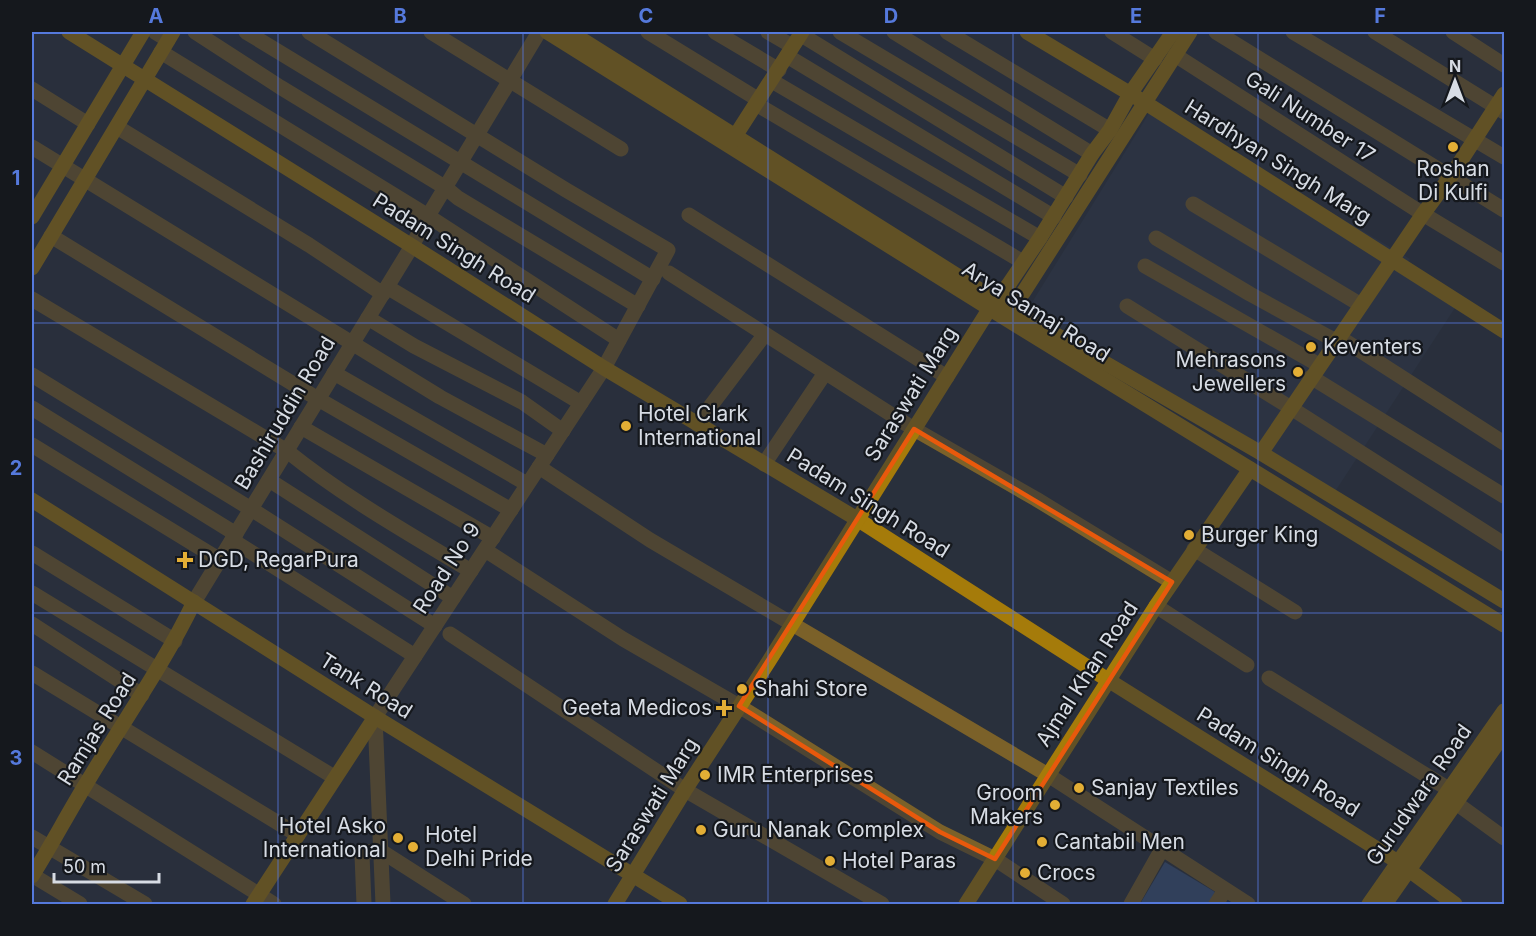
<svg xmlns="http://www.w3.org/2000/svg" width="1536" height="936" font-family="Inter,sans-serif">
<style>
.built{fill:#2f394b}
.green{fill:#3a5581}
.lines{fill:none;stroke-linecap:round;stroke-linejoin:round}
.street{stroke:#7b6129;stroke-width:15}
.secondary{stroke:#a57b0a;stroke-width:15}
.marked{fill:none;stroke:#e8590c;stroke-width:4.5;stroke-linejoin:round}
.grid{fill:none;stroke:#5579dc;stroke-width:1.5;stroke-opacity:0.55}
.poi-dot{fill:#e3ae35;stroke:#15181d;stroke-width:2}
.labels{text-anchor:middle;stroke-width:4.5;stroke-linejoin:round;paint-order:stroke}
.street-label{font-size:21px;fill:#d7dce4;stroke:#15181d}
.poi-label{font-size:21px;fill:#d7dce4;stroke:#15181d;text-anchor:start}
.neatline{fill:none;stroke:#5579dc;stroke-width:2}
.grid-label{font-size:20px;text-anchor:middle;font-weight:bold;fill:#5579dc}
</style>
<rect width="100%" height="100%" fill="#29303c"/>
<polygon class="built" points="1153,107 1410,259 1404,265 1460,300 1334,493 1228,426 1028,309"/>
<polygon class="green" points="1165,862 1215,892 1208,904 1140,904"/>
<g class="lines">
<g class="street">
<polyline points="155,32 168,40"/>
<polyline points="195,32 280,87 446,188 458,198 638,306"/>
<polyline points="246,32 653,279"/>
<polyline points="309,32 566,190 668,250 604,368 375,717 383,904"/>
<polyline points="431,32 621,149"/>
<polyline points="648,32 759,100"/>
<polyline points="715,32 779,70"/>
<polyline points="768,32 792,46"/>
<polyline points="840,32 1080,175"/>
<polyline points="894,32 1092,154"/>
<polyline points="947,32 1110,130"/>
<polyline points="1112,32 1155,59"/>
<polyline points="1216,32 1504,210"/>
<polyline points="1293,32 1504,157"/>
<polyline points="1375,32 1504,112"/>
<polyline points="1453,32 1504,65"/>
<polyline points="800,34 1066,197"/>
<polyline points="161,52 428,216 619,340"/>
<polyline points="1175,55 1423,214 1504,263"/>
<polyline points="787,56 1054,217"/>
<polyline points="772,81 1040,238"/>
<polyline points="32,89 88,124"/>
<polyline points="756,104 1023,262"/>
<polyline points="117,127 309,245 383,294"/>
<polyline points="32,147 440,397 547,455"/>
<polyline points="1193,204 1361,305"/>
<polyline points="689,215 947,377"/>
<polyline points="51,236 318,399 511,510"/>
<polyline points="1156,238 1250,294 1336,341"/>
<polyline points="1145,266 1319,365"/>
<polyline points="669,273 914,429 1036,499 1172,582"/>
<polyline points="387,287 581,403"/>
<path d="M32 299 287 451C344 497 408 533 471 571"/>
<polyline points="1127,306 1291,408 1504,544"/>
<polyline points="368,318 414,346 522,402 563,431"/>
<polyline points="1339,337 1504,443"/>
<polyline points="334,373 527,484"/>
<polyline points="32,375 251,509 435,626"/>
<polyline points="1311,377 1504,496"/>
<polyline points="32,408 236,534"/>
<polyline points="697,424 765,334"/>
<polyline points="301,427 493,538"/>
<polyline points="32,445 220,560"/>
<polyline points="764,464 825,373"/>
<polyline points="539,467 650,540 1048,775 1248,904"/>
<polyline points="269,480 453,598"/>
<polyline points="232,540 415,656"/>
<polyline points="1194,549 1295,612"/>
<polyline points="485,550 623,639 739,706 940,832 995,859 1063,904"/>
<polyline points="32,553 175,641"/>
<polyline points="32,593 334,777"/>
<polyline points="194,602 412,246 428,216 539,32"/>
<polyline points="1156,606 1247,665"/>
<polyline points="32,624 142,695"/>
<polyline points="450,634 685,790 882,904"/>
<polyline points="32,673 298,835"/>
<polyline points="1269,678 1450,790"/>
<polyline points="32,752 274,904"/>
<polyline points="1456,803 1504,838"/>
<polyline points="32,837 145,904"/>
<polyline points="381,851 464,904"/>
<polyline points="32,875 80,904"/>
<polyline points="364,904 362,855 363,852 381,851"/>
<polyline points="1131,904 1162,849"/>
<polyline points="1216,904 1225,890"/>
</g>
<g class="secondary">
<polyline points="69,32 412,246 604,368 857,519 1108,680 1398,862 1455,904"/>
<polyline points="547,32 1003,317 1504,625"/>
<polyline points="570,32 996,300 1261,453 1504,601"/>
<polyline points="1027,32 1144,102 1504,331"/>
<polyline points="732,141 802,32"/>
<polyline points="32,217 143,32"/>
<polyline points="32,268 173,32"/>
<polyline points="1023,293 1190,32"/>
<polyline points="1261,453 1423,214 1451,176 1504,94"/>
<polyline points="32,500 375,717 680,904"/>
<path d="M32 876C51 846 67 815 86 784 122 723 163 666 194 602"/>
<polyline points="253,904 375,717"/>
<polyline points="615,904 685,790 769,661 990,308 1009,284 1040,238 1092,154 1110,130 1130,94 1173,32"/>
<polyline points="966,904 1156,606 1250,469"/>
<polyline points="1369,904 1504,711"/>
<polyline points="1385,904 1504,734"/>
</g>
</g>
<path d="M0 0H1536V936H0ZM914 429 1172 582 995 859 940 832 739 706Z" fill="#29303c" fill-opacity=".55" fill-rule="evenodd"/>
<path class="marked" d="M914 429 1172 582 995 859 940 832 739 706Z"/>
<path class="grid" d="M278 32V904M523 32V904M768 32V904M1013 32V904M1258 32V904M32 323H1504M32 613H1504"/>
<g class="poi-dot">
<circle cx="1453" cy="147" r="6"/>
<circle cx="1311" cy="347" r="6"/>
<circle cx="1298" cy="372" r="6"/>
<circle cx="626" cy="426" r="6"/>
<circle cx="1189" cy="535" r="6"/>
<path d="M182 551h6v6h6v6h-6v6h-6v-6h-6v-6h6z"/>
<circle cx="742" cy="689" r="6"/>
<path d="M721 699h6v6h6v6h-6v6h-6v-6h-6v-6h6z"/>
<circle cx="705" cy="775" r="6"/>
<circle cx="1079" cy="788" r="6"/>
<circle cx="1055" cy="805" r="6"/>
<circle cx="701" cy="830" r="6"/>
<circle cx="398" cy="838" r="6"/>
<circle cx="1042" cy="842" r="6"/>
<circle cx="413" cy="847" r="6"/>
<circle cx="830" cy="861" r="6"/>
<circle cx="1025" cy="873" r="6"/>
</g>
<g class="labels">
<g class="street-label">
<text transform="translate(1310 117) rotate(33)" y="7">Gali Number 17</text>
<text transform="translate(1278 162) rotate(32)" y="7">Hardhyan Singh Marg</text>
<text transform="translate(454 248) rotate(32)" y="7">Padam Singh Road</text>
<text transform="translate(1036 312) rotate(32)" y="7">Arya Samaj Road</text>
<text transform="translate(911 394) rotate(-58)" y="7">Saraswati Marg</text>
<text transform="translate(285 413) rotate(-59)" y="7">Bashiruddin Road</text>
<text transform="translate(868 503) rotate(32)" y="7">Padam Singh Road</text>
<text transform="translate(447 568) rotate(-57)" y="7">Road No 9</text>
<text transform="translate(1087 674) rotate(-57)" y="7">Ajmal Khan Road</text>
<text transform="translate(366 686) rotate(32)" y="7">Tank Road</text>
<text transform="translate(97 729) rotate(-58)" y="7">Ramjas Road</text>
<text transform="translate(1278 762) rotate(32)" y="7">Padam Singh Road</text>
<text transform="translate(1419 795) rotate(-55)" y="7">Gurudwara Road</text>
<text transform="translate(652 805) rotate(-58)" y="7">Saraswati Marg</text>
</g>
<g class="poi-label">
<text x="1453" y="176" text-anchor="middle">Roshan<tspan x="1453" dy="24">Di Kulfi</tspan></text>
<text x="1323" y="354">Keventers</text>
<text x="1286" y="367" text-anchor="end">Mehrasons<tspan x="1286" dy="24">Jewellers</tspan></text>
<text x="638" y="421">Hotel Clark<tspan x="638" dy="24">International</tspan></text>
<text x="1201" y="542">Burger King</text>
<text x="198" y="567">DGD, RegarPura</text>
<text x="754" y="696">Shahi Store</text>
<text x="712" y="715" text-anchor="end">Geeta Medicos</text>
<text x="717" y="782">IMR Enterprises</text>
<text x="1091" y="795">Sanjay Textiles</text>
<text x="1043" y="800" text-anchor="end">Groom<tspan x="1043" dy="24">Makers</tspan></text>
<text x="386" y="833" text-anchor="end">Hotel Asko<tspan x="386" dy="24">International</tspan></text>
<text x="713" y="837">Guru Nanak Complex</text>
<text x="425" y="842">Hotel<tspan x="425" dy="24">Delhi Pride</tspan></text>
<text x="1054" y="849">Cantabil Men</text>
<text x="842" y="868">Hotel Paras</text>
<text x="1037" y="880">Crocs</text>
</g>
</g>
<rect width="1536" height="936" fill="none" stroke="#15181d" stroke-width="66"/>
<g transform="translate(1455 81)" stroke="#15181d" stroke-width="4.5" paint-order="stroke">
<path d="M0-4.5L10 22L0 15L-10 22Z" fill="#d7dce4"/>
<text y="-9" font-size="16" font-weight="bold" text-anchor="middle" fill="#d7dce4">N</text>
</g>
<path d="M54 873v9h105v-9" fill="none" stroke="#d7dce4" stroke-width="3"/>
<text x="63" y="873" font-size="18" fill="#d7dce4" stroke="#15181d" stroke-width="4.5" paint-order="stroke">50 m</text>
<rect x="33" y="33" width="1470" height="870" class="neatline"/>
<g class="grid-label">
<text x="156" y="23">A</text>
<text x="400" y="23">B</text>
<text x="646" y="23">C</text>
<text x="891" y="23">D</text>
<text x="1136" y="23">E</text>
<text x="1380" y="23">F</text>
<text x="16" y="185">1</text>
<text x="16" y="475">2</text>
<text x="16" y="765">3</text>
</g>
</svg>
